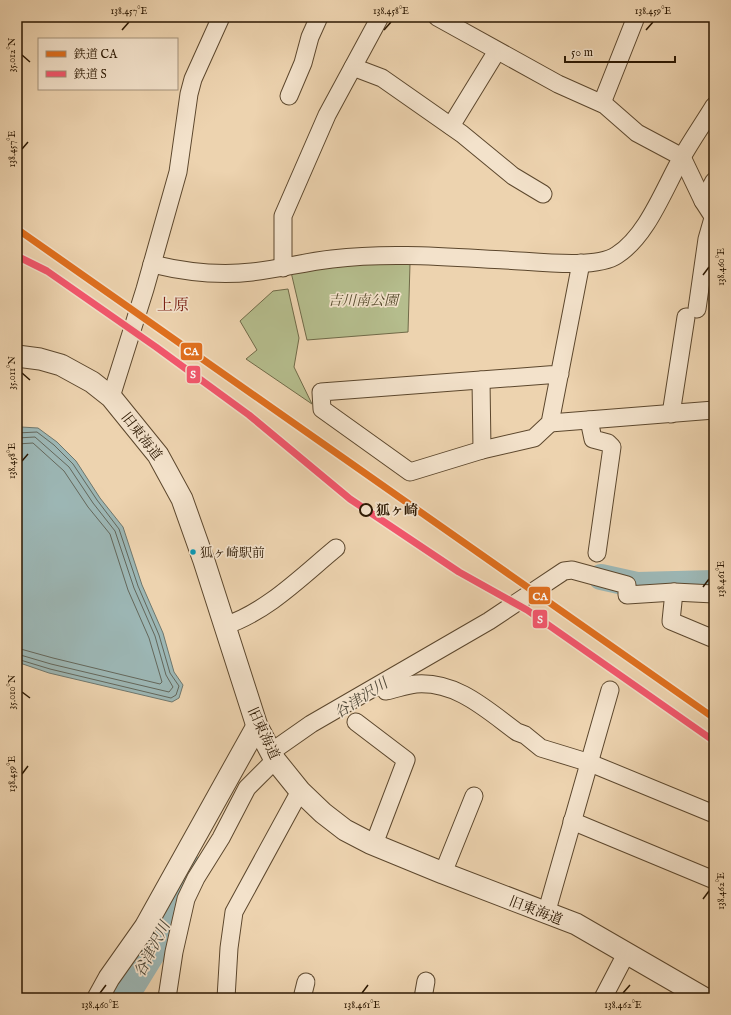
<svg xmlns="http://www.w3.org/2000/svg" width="731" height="1015" font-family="'IM FELL English','Noto Serif JP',serif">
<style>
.green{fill:#b5bd8d;stroke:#706a48}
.water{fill:#9cb6b4;stroke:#6f776d}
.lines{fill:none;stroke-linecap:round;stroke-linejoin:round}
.shore{stroke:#64675b;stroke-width:1}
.river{stroke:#9cb6b4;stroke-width:26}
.minor-casing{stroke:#5c472d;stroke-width:19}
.tertiary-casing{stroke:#5c472d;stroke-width:23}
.minor{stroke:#f3e2cb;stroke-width:17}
.tertiary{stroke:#f3e2cb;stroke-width:21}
.rail-1-casing{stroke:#f3e2cb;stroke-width:10}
.rail-2-casing{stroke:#f3e2cb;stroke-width:10}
.rail-1{stroke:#e06f1e;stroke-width:7}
.rail-2{stroke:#f4566d;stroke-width:7}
.ticks{fill:none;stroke:#2c1802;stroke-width:1.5}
.stop-dot{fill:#f3e2cb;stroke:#2c1802;stroke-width:2}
.bus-dot{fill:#049aba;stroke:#f3e2cb;stroke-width:1.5}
.labels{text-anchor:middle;stroke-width:3.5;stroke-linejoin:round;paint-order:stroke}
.bus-label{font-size:13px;fill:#2c1802;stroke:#f3e2cb;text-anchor:start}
.park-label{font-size:14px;font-style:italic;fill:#554a2c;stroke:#f3e2cb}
.street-label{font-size:14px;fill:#2c1802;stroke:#f3e2cb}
.stop-label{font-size:14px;font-weight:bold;fill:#2c1802;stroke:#f3e2cb;text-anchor:start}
.water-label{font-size:15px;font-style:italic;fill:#4e4737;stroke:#f3e2cb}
.quarter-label{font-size:16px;fill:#7a1f14;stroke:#f3e2cb}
.line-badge{stroke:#f3e2cb;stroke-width:1.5}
.badge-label{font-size:11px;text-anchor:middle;font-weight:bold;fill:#fff}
.neatline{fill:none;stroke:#2c1802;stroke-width:1.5}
.ticks-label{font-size:10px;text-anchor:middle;fill:#2c1802}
</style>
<rect width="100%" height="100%" fill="#edd3af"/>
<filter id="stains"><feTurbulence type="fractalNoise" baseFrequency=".005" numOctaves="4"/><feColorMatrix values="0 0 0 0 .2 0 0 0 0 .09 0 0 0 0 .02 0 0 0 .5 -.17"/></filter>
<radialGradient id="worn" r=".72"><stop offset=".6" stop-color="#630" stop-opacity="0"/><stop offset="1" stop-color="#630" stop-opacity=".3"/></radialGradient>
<g class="green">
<polygon points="365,264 410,264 408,332 307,340 291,272"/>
<polygon points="288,289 299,338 294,367 312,404 246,359 257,350 240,321 273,291"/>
</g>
<polygon class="water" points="21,427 38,428 57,442 76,461 100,498 123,527 142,585 163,633 174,672 183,685 179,698 172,702 49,673 17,662 17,429"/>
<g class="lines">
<g class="shore">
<polyline points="17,433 37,432 54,445 73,464 97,500 119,529 138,586 159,635 170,673 179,686 176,695 171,698 50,669 17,659"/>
<polyline points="17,438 35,437 69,467 93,503 115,531 134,588 155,636 166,675 173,687 169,692 51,664 17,654"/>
<polyline points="17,444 33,443 64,471 88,507 110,534 128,590 149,638 162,682 160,684 53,658 17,648"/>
</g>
<g class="river">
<polyline points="601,577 637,585 714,583"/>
<polyline points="125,998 157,946 171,910 194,869"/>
</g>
<defs>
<g id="minor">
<polyline points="437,17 558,84 605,105 637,133 682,157 703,201 714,218"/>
<polyline points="353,67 382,78 462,134 513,176 543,194"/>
<polyline points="289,96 303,63 310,37 319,17"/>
<polyline points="602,103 636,17"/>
<polyline points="451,126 497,51"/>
<polyline points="703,201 714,181"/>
<path d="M152 264C185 272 218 276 252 272 279 269 305 262 332 259 389 252 448 257 505 260 532 261 596 270 617 255 647 236 664 189 681 159 691 141 703 124 714 106"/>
<polyline points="283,268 283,216 327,115 380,17"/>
<polyline points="697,309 707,239 713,218"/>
<polyline points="560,374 321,392 322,409 410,472 482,450 534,438 550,423 581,263"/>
<polyline points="481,380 482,450"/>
<polyline points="111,397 145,289 178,172 189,94 193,79 221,17"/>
<polyline points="671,414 686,317"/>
<polyline points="589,420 593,439 608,443 612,447 597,553"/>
<polyline points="550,423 714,410"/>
<polyline points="674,592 671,621 714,639"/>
<path d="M224 626C267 612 302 576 336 548"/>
<path d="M382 684 386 691C396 689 406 685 416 684 457 681 487 710 517 732L525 735 541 748 590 763 714 814"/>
<polyline points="356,722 406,760 374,844"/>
<polyline points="271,752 311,724 489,621 564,571 572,570 627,585 627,595 674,592 714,594"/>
<polyline points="572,821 714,880"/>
<polyline points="443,873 474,796"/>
<polyline points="546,914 610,690"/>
<polyline points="167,998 174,952 186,899 196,878 221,838 247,788 275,760"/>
<polyline points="226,998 229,948 234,912 300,791"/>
<polyline points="302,998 306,982"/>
<polyline points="423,998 426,981"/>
<polyline points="603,998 626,954"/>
</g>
<g id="tertiary">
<polyline points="17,356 40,359 61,365 92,382 111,397 158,455 182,499 204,561 257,726 275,760 300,791 323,813 345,830 370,843 443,873 576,924 704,998"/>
<polyline points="98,998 109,978 145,927 257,726"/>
</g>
</defs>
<use href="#minor" class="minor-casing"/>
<use href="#tertiary" class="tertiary-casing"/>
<use href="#minor" class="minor"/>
<use href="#tertiary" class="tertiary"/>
<defs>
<polyline id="rail-1" points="17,229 714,718"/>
<polyline id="rail-2" points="17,256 47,271 156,347 249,415 350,499 459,572 527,610 714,741"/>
</defs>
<use href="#rail-1" class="rail-1-casing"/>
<use href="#rail-2" class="rail-2-casing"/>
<use href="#rail-1" class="rail-1"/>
<use href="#rail-2" class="rail-2"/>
</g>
<path class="ticks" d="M122 30 129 22M384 30 391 22M646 30 653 22M22 55 30 62M22 149 28 142M703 275 709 267M22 373 30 380M22 461 28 454M703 587 709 579M22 692 30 698M22 774 28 766M703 899 709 891M100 993 106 985M362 993 368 985M623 993 630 985"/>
<circle class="stop-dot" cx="366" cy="510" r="6"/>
<circle class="bus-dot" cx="193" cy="552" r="3.5"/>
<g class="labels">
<g class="bus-label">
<text x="200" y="557">狐ヶ崎駅前</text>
</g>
<g class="park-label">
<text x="363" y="305">吉川南公園</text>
</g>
<g class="street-label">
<text transform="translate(142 436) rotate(52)" y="5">旧東海道</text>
<text transform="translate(264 733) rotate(65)" y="5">旧東海道</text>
<text transform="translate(536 910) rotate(21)" y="5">旧東海道</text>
</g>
<g class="stop-label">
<text x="376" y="515">狐ヶ崎</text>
</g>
<g class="water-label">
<text transform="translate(361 698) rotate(-33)" y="5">谷津沢川</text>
<text transform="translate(152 949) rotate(-63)" y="5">谷津沢川</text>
</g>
<g class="quarter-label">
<text x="173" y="310">上原</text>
</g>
</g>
<g class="line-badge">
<rect x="180" y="342" width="23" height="19" rx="4" fill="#e06f1e"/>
<rect x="186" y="365" width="15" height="19" rx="4" fill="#f4566d"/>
<rect x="528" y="586" width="23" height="19" rx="4" fill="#e06f1e"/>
<rect x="532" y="609" width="16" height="20" rx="4" fill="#f4566d"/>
</g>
<g class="badge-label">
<text x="191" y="355">CA</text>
<text x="193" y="378">S</text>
<text x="540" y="600">CA</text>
<text x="540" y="623">S</text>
</g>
<rect width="731" height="1015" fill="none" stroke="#edd3af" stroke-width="44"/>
<rect x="38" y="38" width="140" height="52" fill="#f3e2cb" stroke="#a3917b"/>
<rect x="46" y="51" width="20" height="6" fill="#e06f1e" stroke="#a3917b"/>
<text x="74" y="58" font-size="12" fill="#2c1802">鉄道 CA</text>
<rect x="46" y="71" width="20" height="6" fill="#f4566d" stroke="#a3917b"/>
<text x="74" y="78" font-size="12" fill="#2c1802">鉄道 S</text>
<path d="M565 56v6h110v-6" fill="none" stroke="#2c1802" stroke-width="2"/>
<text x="571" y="56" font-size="12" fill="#2c1802" stroke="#f3e2cb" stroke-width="3" paint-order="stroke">50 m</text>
<rect x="22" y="22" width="687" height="971" class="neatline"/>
<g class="ticks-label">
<text x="129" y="14">138.457°E</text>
<text x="391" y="14">138.458°E</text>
<text x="653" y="14">138.459°E</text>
<text transform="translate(11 55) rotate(-90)" y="4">35.012°N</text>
<text transform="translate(11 149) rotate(-90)" y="4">138.457°E</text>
<text transform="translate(720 267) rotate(-90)" y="4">138.460°E</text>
<text transform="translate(11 373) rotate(-90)" y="4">35.011°N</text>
<text transform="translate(11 461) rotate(-90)" y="4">138.458°E</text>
<text transform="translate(720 579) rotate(-90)" y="4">138.461°E</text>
<text transform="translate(11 692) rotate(-90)" y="4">35.010°N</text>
<text transform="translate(11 774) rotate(-90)" y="4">138.459°E</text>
<text transform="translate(720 891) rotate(-90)" y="4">138.462°E</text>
<text x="100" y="1008">138.460°E</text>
<text x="362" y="1008">138.461°E</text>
<text x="623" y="1008">138.462°E</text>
</g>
<rect width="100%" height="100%" filter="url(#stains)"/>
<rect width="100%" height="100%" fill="url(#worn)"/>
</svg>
